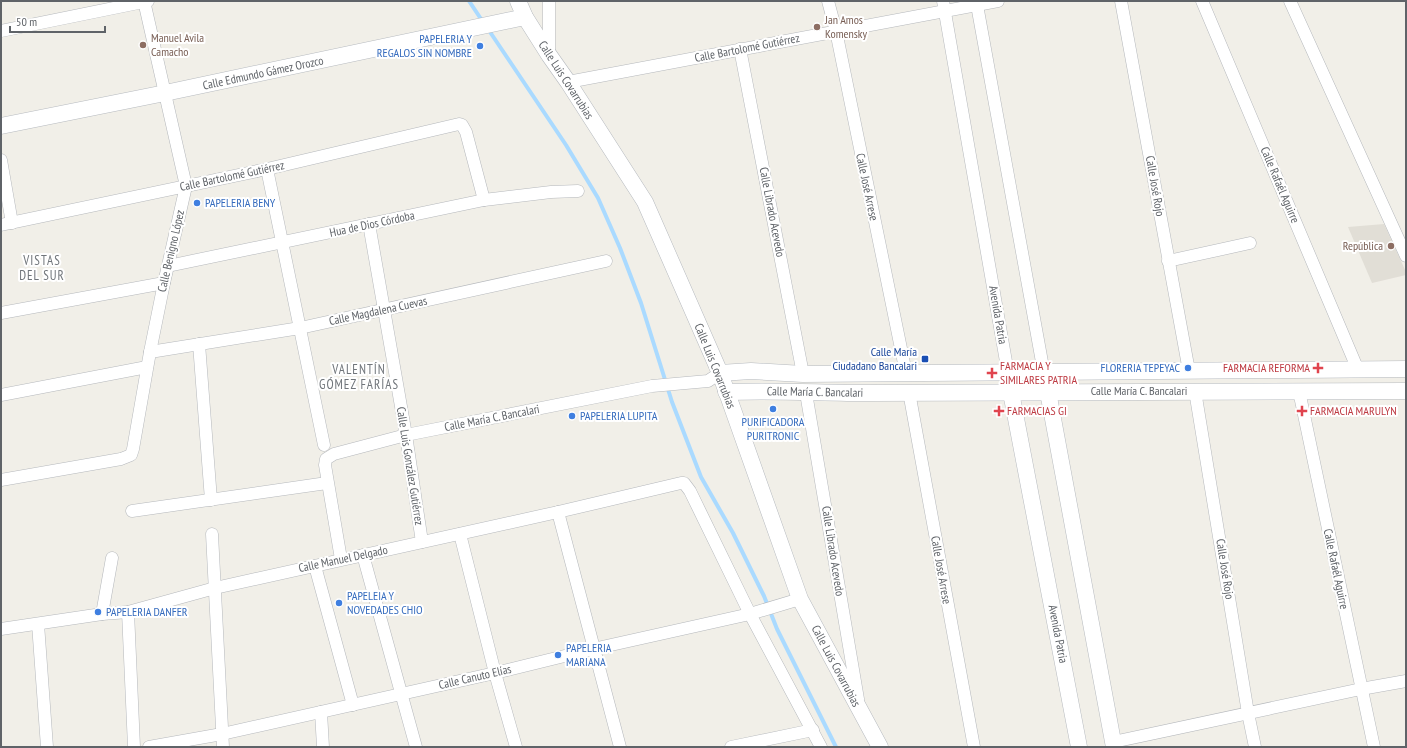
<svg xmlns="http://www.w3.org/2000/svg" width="1407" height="748" font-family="'PT Sans Narrow',sans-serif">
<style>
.education{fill:#e1ded6}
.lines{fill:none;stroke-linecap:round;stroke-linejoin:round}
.stream{stroke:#aadaff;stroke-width:4}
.street-casing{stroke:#b5b8bc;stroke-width:13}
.secondary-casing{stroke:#b6babf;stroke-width:17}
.street{stroke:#fff;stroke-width:12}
.secondary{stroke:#fff;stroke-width:16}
.education-dot{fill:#8d6e63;stroke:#fff;stroke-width:1.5}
.shop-dot{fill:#3f7fe0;stroke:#fff;stroke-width:1.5}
.transit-dot{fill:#1a4fb4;stroke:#fff;stroke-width:1.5}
.health-dot{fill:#e0444e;stroke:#fff;stroke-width:1.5}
.labels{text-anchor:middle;stroke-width:4;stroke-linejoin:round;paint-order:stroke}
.education-label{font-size:12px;fill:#785e54;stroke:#fff;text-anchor:start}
.shop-label{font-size:12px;fill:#366cbe;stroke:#fff;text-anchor:start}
.street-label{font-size:12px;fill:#5f6368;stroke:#fff}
.transit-label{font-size:12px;fill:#164399;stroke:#fff;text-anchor:end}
.health-label{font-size:12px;fill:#be3a42;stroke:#fff;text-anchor:start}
.neighbourhood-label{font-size:13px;letter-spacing:1px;fill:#70757a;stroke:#fff}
</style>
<rect width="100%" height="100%" fill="#f1efe8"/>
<polygon class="education" points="1384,224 1406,272 1406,275 1372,283 1348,227"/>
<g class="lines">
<g class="stream">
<polyline points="469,1 483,22"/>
<polyline points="488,29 566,145 598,198 620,248 641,303 672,402 701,477 733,533 764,596 777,629 836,747"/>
</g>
<defs>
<g id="street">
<polyline points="549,1 549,55"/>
<polyline points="828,1 836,31 906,373"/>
<polyline points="943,1 1008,373"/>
<polyline points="1121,1 1189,371"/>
<polyline points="1202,1 1358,370"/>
<polyline points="1290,1 1406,256"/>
<polyline points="977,5 1044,373"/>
<polyline points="1,31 148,1"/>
<polyline points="740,49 803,374"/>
<polyline points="568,82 998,1"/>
<polyline points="1,160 12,223"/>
<polyline points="267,169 324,445"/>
<polyline points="369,224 406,435 422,542"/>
<polyline points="1,225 267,169 459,124 462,125 466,132 484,200"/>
<polyline points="1168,261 1250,243"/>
<polyline points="168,266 484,200 551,192 578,191"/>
<polyline points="1,313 164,283"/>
<polyline points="199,344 211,500"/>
<polyline points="150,352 300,328 606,261"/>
<polyline points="1195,391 1248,713 1255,747"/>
<polyline points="1299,391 1374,747"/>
<polyline points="909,392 974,747"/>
<polyline points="806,393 858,699"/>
<polyline points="1,395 147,367"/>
<polyline points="1,480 121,459 131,455 133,449 150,352 164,283 186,186 144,1"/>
<polyline points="132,511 327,483"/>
<polyline points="558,512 620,747"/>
<polyline points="212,534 223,747"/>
<polyline points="460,534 495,673 516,747"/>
<polyline points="363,555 416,747"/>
<polyline points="341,559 325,465 326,459 334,454 406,435 652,386 708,381 720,373"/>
<polyline points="315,566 353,705"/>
<polyline points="128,612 134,747"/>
<polyline points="102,614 112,558"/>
<polyline points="38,624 47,747"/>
<polyline points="1,629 102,614 128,612 215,588 558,512 681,483 684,483 690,491 750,614 821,747"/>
<polyline points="321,712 323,747"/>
<polyline points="1113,742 1361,689 1406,681"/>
<polyline points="149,747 222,734 495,673 593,649 750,614 800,599"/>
<polyline points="731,747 813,730"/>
</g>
<g id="secondary">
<polyline points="518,1 525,17 549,55 568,82 645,202 720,373 800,599 880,747"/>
<polyline points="1,126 165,93 525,17"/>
<polyline points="720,373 751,371 803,374 1406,369"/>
<polyline points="1046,381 1114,747"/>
<polyline points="1009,382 1079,747"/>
<path d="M726 392C774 390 822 393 869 393 1048 391 1227 391 1406 391"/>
</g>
</defs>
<use href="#street" class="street-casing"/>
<use href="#secondary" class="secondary-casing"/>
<use href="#street" class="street"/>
<use href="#secondary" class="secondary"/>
</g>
<g class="education-dot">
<circle cx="817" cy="27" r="4"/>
<circle cx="143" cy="45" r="4"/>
<circle cx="1391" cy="246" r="4"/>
</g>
<g class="shop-dot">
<circle cx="480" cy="46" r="4"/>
<circle cx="197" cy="203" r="4"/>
<circle cx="1188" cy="368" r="4"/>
<circle cx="773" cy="409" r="4"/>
<circle cx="572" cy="416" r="4"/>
<circle cx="339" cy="603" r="4"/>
<circle cx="98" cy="612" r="4"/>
<circle cx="558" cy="655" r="4"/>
</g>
<rect class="transit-dot" x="921" y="355" width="8" height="8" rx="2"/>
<g class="health-dot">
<path d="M1316 362h4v4h4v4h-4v4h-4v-4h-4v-4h4z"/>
<path d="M990 367h4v4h4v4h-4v4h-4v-4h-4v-4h4z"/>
<path d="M997 405h4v4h4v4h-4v4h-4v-4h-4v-4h4z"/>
<path d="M1300 405h4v4h4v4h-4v4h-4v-4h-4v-4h4z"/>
</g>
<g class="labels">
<g class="education-label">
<text x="825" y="24">Jan Amos<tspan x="825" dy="14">Komensky</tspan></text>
<text x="151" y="42">Manuel Avila<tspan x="151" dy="14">Camacho</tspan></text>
<text x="1383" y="250" text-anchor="end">República</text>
</g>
<g class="shop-label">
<text x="472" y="43" text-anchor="end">PAPELERIA Y<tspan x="472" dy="14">REGALOS SIN NOMBRE</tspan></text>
<text x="205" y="207">PAPELERIA BENY</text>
<text x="1180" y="372" text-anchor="end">FLORERIA TEPEYAC</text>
<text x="580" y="420">PAPELERIA LUPITA</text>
<text x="773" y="426" text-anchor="middle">PURIFICADORA<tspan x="773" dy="14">PURITRONIC</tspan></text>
<text x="347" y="600">PAPELEIA Y<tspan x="347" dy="14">NOVEDADES CHIO</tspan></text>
<text x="106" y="616">PAPELERIA DANFER</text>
<text x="566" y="652">PAPELERIA<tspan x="566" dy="14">MARIANA</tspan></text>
</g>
<g class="street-label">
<text transform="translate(747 48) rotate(-11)" y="4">Calle Bartolomé Gutiérrez</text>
<text transform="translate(263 73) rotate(-12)" y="4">Calle Edmundo Gámez Orozco</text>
<text transform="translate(566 80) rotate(57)" y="4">Calle Luis Covarrubias</text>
<text transform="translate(232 176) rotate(-12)" y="4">Calle Bartolomé Gutiérrez</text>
<text transform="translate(1280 185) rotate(67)" y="4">Calle Rafaél Aguirre</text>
<text transform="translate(1155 186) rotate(80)" y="4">Calle José Rojo</text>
<text transform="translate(867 187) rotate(78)" y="4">Calle José Arrese</text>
<text transform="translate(772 212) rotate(79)" y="4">Calle Librado Acevedo</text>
<text transform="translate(372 224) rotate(-12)" y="4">Hua de Dios Córdoba</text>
<text transform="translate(171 251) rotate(-77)" y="4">Calle Benigno López</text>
<text transform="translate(378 311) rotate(-12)" y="4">Calle Magdalena Cuevas</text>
<text transform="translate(998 315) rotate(80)" y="4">Avenida Patria</text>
<text transform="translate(715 366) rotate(68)" y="4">Calle Luis Covarrubias</text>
<text x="1139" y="395">Calle María C. Bancalari</text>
<text transform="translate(815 392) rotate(1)" y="4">Calle María C. Bancalari</text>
<text transform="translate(492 418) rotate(-11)" y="4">Calle María C. Bancalari</text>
<text transform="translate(410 466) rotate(81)" y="4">Calle Luis González Gutiérrez</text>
<text transform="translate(833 551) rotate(81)" y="4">Calle Librado Acevedo</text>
<text transform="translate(343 559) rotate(-12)" y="4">Calle Manuel Delgado</text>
<text transform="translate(1225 569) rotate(81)" y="4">Calle José Rojo</text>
<text transform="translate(1336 569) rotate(78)" y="4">Calle Rafaél Aguirre</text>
<text transform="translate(941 570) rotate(80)" y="4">Calle José Arrese</text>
<text transform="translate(1058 634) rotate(79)" y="4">Avenida Patria</text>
<text transform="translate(836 666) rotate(62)" y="4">Calle Luis Covarrubias</text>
<text transform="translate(475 677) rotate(-13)" y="4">Calle Canuto Elías</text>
</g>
<g class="transit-label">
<text x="917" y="356">Calle María<tspan x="917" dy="14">Ciudadano Bancalari</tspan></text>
</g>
<g class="health-label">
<text x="1000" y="370">FARMACIA Y<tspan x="1000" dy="14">SIMILARES PATRIA</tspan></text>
<text x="1310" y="372" text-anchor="end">FARMACIA REFORMA</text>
<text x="1007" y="415">FARMACIAS GI</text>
<text x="1310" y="415">FARMACIA MARULYN</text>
</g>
<g class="neighbourhood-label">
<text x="42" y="265">VISTAS<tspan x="42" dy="15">DEL SUR</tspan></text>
<text x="359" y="374">VALENTÍN<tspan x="359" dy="15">GÓMEZ FARÍAS</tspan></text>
</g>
</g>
<rect width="1407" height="748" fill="none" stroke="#5f6368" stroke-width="4"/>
<path d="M10 26v6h95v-6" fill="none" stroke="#5f6368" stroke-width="2"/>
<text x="16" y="26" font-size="12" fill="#5f6368" stroke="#ffffff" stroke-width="3" paint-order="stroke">50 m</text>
</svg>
